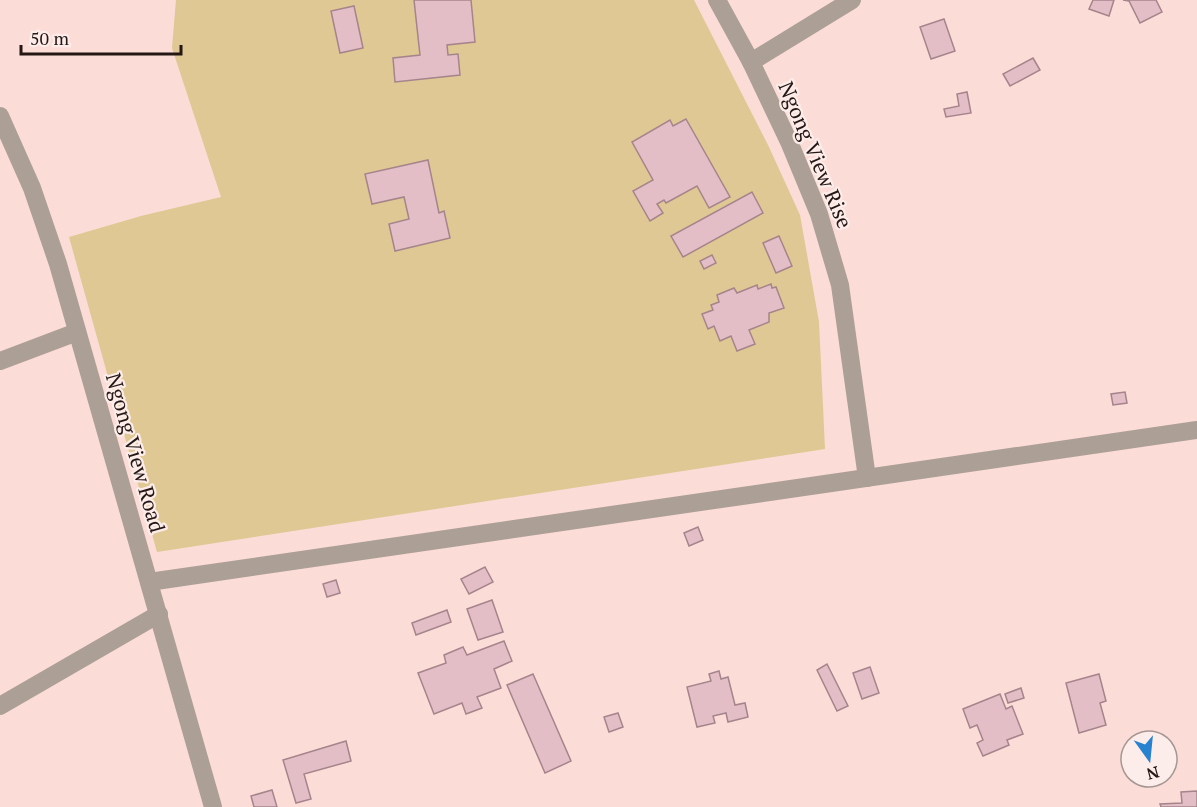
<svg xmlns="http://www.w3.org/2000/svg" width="1197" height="807" font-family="'PT Serif',serif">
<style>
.green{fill:#dfc893}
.building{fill:#e4bec7;stroke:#a6848c;stroke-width:1.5}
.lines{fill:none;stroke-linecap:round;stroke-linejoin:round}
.minor{stroke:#ac9f96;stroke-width:18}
.labels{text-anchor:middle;stroke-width:4.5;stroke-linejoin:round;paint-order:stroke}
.street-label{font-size:21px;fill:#241714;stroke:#fdedea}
</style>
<rect width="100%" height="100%" fill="#fbdcd6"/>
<polygon class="green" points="176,0 694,0 768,145 800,215 819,322 825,449 157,552 69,237 141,216 221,197 172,48"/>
<g class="building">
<polygon points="414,0 471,0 475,42 447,45 448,55 458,54 460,75 395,82 393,58 420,55"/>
<polygon points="1093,0 1114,0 1109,16 1089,9"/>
<polygon points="1123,0 1156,0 1162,12 1140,23 1129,1"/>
<polygon points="354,6 363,48 340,53 331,11"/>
<polygon points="944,19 955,51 931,59 920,27"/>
<polygon points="1033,58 1040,70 1010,86 1003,74"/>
<polygon points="967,92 971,113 946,117 944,109 959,106 957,94"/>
<polygon points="686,119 730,197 709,208 697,186 666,203 664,200 657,204 663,213 650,221 633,191 653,180 632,142 670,120 673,126"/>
<polygon points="428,160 439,213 444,211 450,238 395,251 389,224 409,219 404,197 372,204 365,174"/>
<polygon points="752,192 763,213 683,257 671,236"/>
<polygon points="779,236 792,266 776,273 763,243"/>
<polygon points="712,255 716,263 704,269 700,261"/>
<polygon points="771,284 772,288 776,287 784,308 769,313 769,322 749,330 755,344 737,351 731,336 720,341 714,326 708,329 702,314 713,310 711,305 719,302 717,295 734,288 737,293 757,285 758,289"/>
<polygon points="1125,392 1127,403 1113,405 1111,394"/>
<polygon points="698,527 703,540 689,546 684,533"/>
<polygon points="485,567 493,582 469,594 461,579"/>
<polygon points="336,580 340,593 327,597 323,584"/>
<polygon points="492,600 503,632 478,640 467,609"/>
<polygon points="447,610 451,622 416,635 412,623"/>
<polygon points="504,641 512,661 494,669 501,688 477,697 482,708 466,714 462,703 434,714 418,673 446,663 444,655 463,647 467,655"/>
<polygon points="827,664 848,706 837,711 817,670"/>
<polygon points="870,667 879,693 862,699 853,673"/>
<polygon points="719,671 721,679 728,677 735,705 745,703 748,717 728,722 726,713 713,716 715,723 697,727 687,687 711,681 709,674"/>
<polygon points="533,674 571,761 545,773 507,685"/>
<polygon points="1099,674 1106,701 1100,703 1106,725 1079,733 1066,683"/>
<polygon points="1021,688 1024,698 1008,703 1005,694"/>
<polygon points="1000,694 1006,709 1012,706 1023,734 1007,740 1009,745 983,756 977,743 983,740 977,725 970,728 963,709"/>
<polygon points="618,713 623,727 609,732 604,717"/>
<polygon points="346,741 351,761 304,774 311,799 296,803 283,760"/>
<polygon points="272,790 277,807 254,807 251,796"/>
<polygon points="1197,791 1197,807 1161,807 1160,804 1182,803 1181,792"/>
</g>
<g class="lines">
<g class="minor">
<polyline points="717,0 751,62 790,144 819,214 840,285 867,478"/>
<polyline points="751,62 852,0"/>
<polyline points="0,116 32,188 58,264 213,807"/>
<polyline points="0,361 77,332"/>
<polyline points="149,582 1197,430"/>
<polyline points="0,706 159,614"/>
</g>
</g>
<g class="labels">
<g class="street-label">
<text transform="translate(815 155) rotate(67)" y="7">Ngong View Rise</text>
<text transform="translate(135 453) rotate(74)" y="7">Ngong View Road</text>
</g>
</g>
<g transform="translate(1149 759) rotate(165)"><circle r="28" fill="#fdedea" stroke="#a69794" stroke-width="1.5"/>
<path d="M0-4.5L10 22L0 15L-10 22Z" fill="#2782cf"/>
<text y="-9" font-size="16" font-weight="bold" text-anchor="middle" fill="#241714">N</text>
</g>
<path d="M21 45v9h160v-9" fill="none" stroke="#241714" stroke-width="3"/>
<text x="30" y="45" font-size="18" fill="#241714" stroke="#fdedea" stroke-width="4.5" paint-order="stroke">50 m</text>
</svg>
